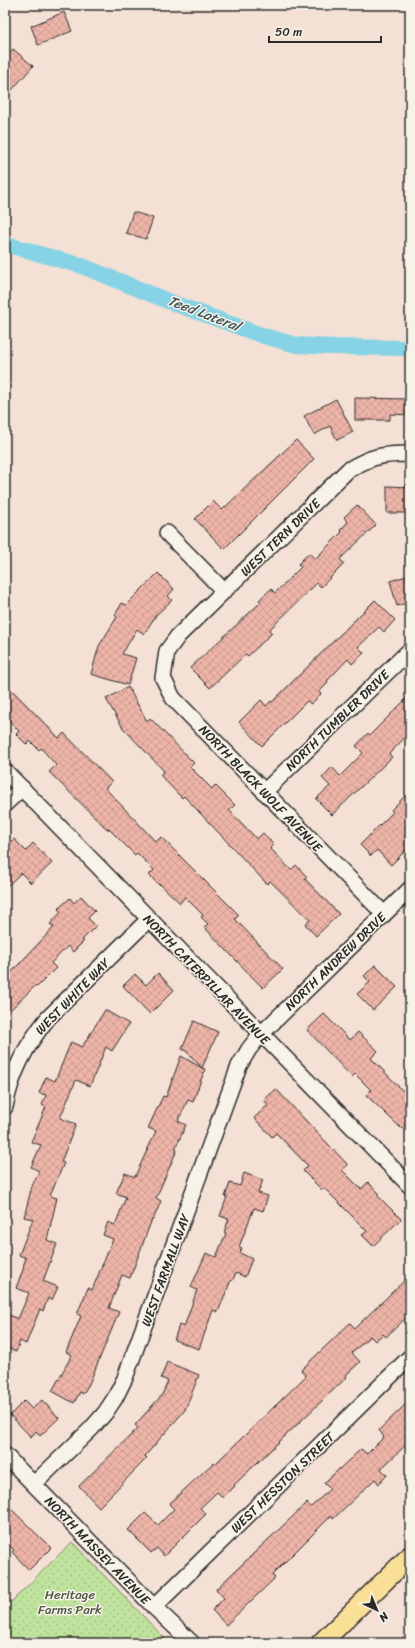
<svg xmlns="http://www.w3.org/2000/svg" width="415" height="1648" font-family="Sriracha,sans-serif">
<style>
.park{fill:url(#park-dots);stroke:#758664}
.lines{fill:none;stroke-linecap:round;stroke-linejoin:round}
.canal{stroke:#86d3e5;stroke-width:16}
.building{fill:url(#building-cross-hatch);stroke:#2b2b2b}
.minor-casing{stroke:#2b2b2b;stroke-width:18}
.major-casing{stroke:#2b2b2b;stroke-width:22}
.minor{stroke:#f7f3e8;stroke-width:15}
.major{stroke:#fadf96;stroke-width:19}
.labels{text-anchor:middle;stroke-width:3;stroke-linejoin:round;paint-order:stroke}
.street-label{font-size:13px;fill:#2b2b2b;stroke:#f7f3e8}
.park-label{font-size:13px;fill:#505947;stroke:#f7f3e8}
.water-label{font-size:14px;font-style:italic;fill:#42555a;stroke:#f7f3e8}
</style>
<defs>
<pattern id="park-dots" width="8" height="8" patternUnits="userSpaceOnUse"><rect width="8" height="8" fill="#bfe29c"/><path d="M2 2h.1M6 6h.1" fill="none" stroke="#a4c287" stroke-width="1.8" stroke-linecap="round"/></pattern>
<pattern id="building-cross-hatch" width="8" height="8" patternUnits="userSpaceOnUse"><rect width="8" height="8" fill="#eeb4a8"/><path d="M0 0l8 8M0 8l8-8" fill="none" stroke="#cc9b91"/></pattern>
</defs>
<rect width="100%" height="100%" fill="#f4e0d5"/>
<filter id="ink" filterUnits="userSpaceOnUse"><feTurbulence type="fractalNoise" baseFrequency=".025" numOctaves="2"/><feDisplacementMap in="SourceGraphic" scale="8" xChannelSelector="R" yChannelSelector="G"/><feConvolveMatrix kernelMatrix="1 2 1 2 8 2 1 2 1" color-interpolation-filters="sRGB"/></filter>
<g filter="url(#ink)">
<polygon class="park" points="72,1542 169,1643 5,1643 5,1608"/>
<g class="lines">
<polyline class="canal" points="5,244 82,266 173,303 264,336 296,345 332,347 410,348"/>
</g>
<g class="building">
<polygon points="64,12 72,31 38,45 31,26"/>
<polygon points="13,49 33,66 5,98 5,58"/>
<polygon points="133,212 153,218 146,239 126,233"/>
<polygon points="355,398 410,399 410,415 390,414 390,420 355,420"/>
<polygon points="336,399 353,432 337,440 330,426 314,435 304,416"/>
<polygon points="296,440 314,459 224,549 195,519 213,501 222,510"/>
<polygon points="387,486 410,487 410,513 387,513"/>
<polygon points="357,505 376,525 340,559 344,564 321,587 317,583 269,630 272,633 248,656 246,654 210,688 190,668 261,602 259,600 271,589 275,593 301,567 298,564 309,553 315,559 342,532 340,530 348,522 344,517"/>
<polygon points="158,573 174,589 168,596 172,600 156,615 144,634 137,629 122,654 136,658 128,685 91,674 99,646 117,617 115,615 122,603 126,605"/>
<polygon points="410,575 410,602 397,606 390,581"/>
<polygon points="375,600 395,620 384,632 379,627 358,647 364,653 352,664 348,659 327,681 328,683 319,692 321,694 311,704 307,701 262,746 239,722 261,700 266,706 271,701 272,702"/>
<polygon points="5,683 59,738 64,733 112,782 105,788 156,842 161,837 239,915 235,919 283,969 263,988 204,927 208,924 201,917 203,915 185,897 180,903 160,884 159,885 149,875 154,870 137,853 135,855 109,829 108,830 49,772 56,765 41,748 39,750 30,741 27,745 16,734 19,731 5,716"/>
<polygon points="128,687 147,721 150,718 194,763 190,767 212,789 215,785 235,805 229,810 257,839 263,833 274,845 270,848 291,870 296,865 307,877 305,879 339,914 316,936 305,924 310,920 270,881 267,884 184,796 182,798 160,775 164,771 123,728 106,699"/>
<polygon points="410,695 410,732 389,754 392,757 332,815 316,799 330,786 322,778 332,767 340,776 363,753 356,746 368,733 370,735"/>
<polygon points="410,791 410,846 391,865 377,850 371,856 360,845 393,812 391,810"/>
<polygon points="14,839 26,851 33,843 52,863 31,883 21,873 5,888 5,847"/>
<polygon points="81,896 95,911 88,918 96,926 82,940 84,941 73,952 68,946 51,963 56,968 37,987 36,985 5,1015 5,979 54,927 50,924 61,912 58,909 70,898 74,903"/>
<polygon points="375,965 397,987 373,1010 357,994 370,982 364,976"/>
<polygon points="158,973 174,990 150,1014 123,986 135,974 146,985"/>
<polygon points="105,1010 129,1024 112,1051 106,1047 90,1086 76,1080 60,1118 76,1124 61,1162 64,1163 50,1196 57,1198 47,1240 57,1244 43,1281 58,1287 52,1300 48,1298 43,1311 40,1309 26,1344 20,1341 16,1352 5,1347 5,1313 18,1319 29,1293 16,1288 24,1267 23,1266 26,1258 19,1255 33,1219 24,1217 32,1186 39,1171 31,1167 41,1145 31,1142 46,1107 42,1105 46,1095 39,1093 46,1077 55,1081 71,1042 82,1047"/>
<polygon points="324,1014 350,1040 358,1032 378,1051 371,1058 403,1091 410,1084 410,1121 402,1129 366,1095 371,1090 355,1074 352,1077 307,1030"/>
<polygon points="194,1021 218,1032 202,1068 205,1069 193,1102 188,1100 178,1121 186,1125 175,1149 177,1150 156,1198 161,1201 153,1220 152,1219 130,1278 122,1275 109,1308 119,1312 89,1384 83,1394 80,1392 74,1403 52,1391 72,1355 66,1352 81,1316 77,1314 88,1288 92,1290 113,1239 103,1235 108,1222 115,1225 126,1197 116,1193 125,1173 135,1177 137,1172 156,1131 148,1128 163,1096 166,1097 181,1056 202,1068 186,1051 182,1049"/>
<polygon points="276,1089 348,1165 342,1170 361,1189 368,1182 379,1193 377,1195 401,1219 373,1246 362,1235 367,1231 324,1188 322,1190 303,1171 308,1166 276,1133 272,1137 254,1118 268,1105 264,1100"/>
<polygon points="244,1173 263,1180 258,1193 268,1196 263,1211 254,1208 239,1247 242,1248 240,1253 252,1259 245,1277 236,1273 232,1281 231,1280 218,1312 213,1310 199,1349 174,1340 179,1325 184,1327 197,1290 191,1287 206,1253 216,1257 226,1233 224,1232 229,1219 220,1216 227,1197 225,1197 230,1183 240,1186"/>
<polygon points="410,1275 410,1314 386,1337 383,1334 375,1341 370,1336 352,1353 360,1362 346,1375 347,1377 234,1485 235,1486 223,1498 217,1492 200,1508 206,1514 164,1556 157,1548 151,1553 128,1530 145,1513 158,1525 174,1509 169,1504 213,1463 215,1464 306,1376 301,1370 350,1323 355,1328"/>
<polygon points="167,1362 199,1375 185,1410 145,1456 147,1458 99,1507 79,1486 138,1428 135,1425 162,1395 168,1381 161,1378"/>
<polygon points="42,1400 59,1418 40,1436 36,1431 31,1437 10,1415 24,1401 32,1409"/>
<polygon points="410,1400 410,1441 381,1469 387,1475 379,1484 375,1479 333,1519 331,1516 272,1575 275,1578 226,1625 212,1610 224,1598 216,1589 307,1503 311,1507 330,1489 324,1483 361,1449 367,1454 384,1437 379,1430"/>
<polygon points="5,1503 51,1548 29,1570 12,1552 14,1550 5,1541"/>
</g>
<g class="lines">
<defs>
<g id="minor">
<polyline points="167,533 224,591"/>
<polyline points="5,771 410,1186"/>
<polyline points="264,792 410,650"/>
<polyline points="5,804 22,788"/>
<path d="M384 914 173 698 163 678 167 651 178 636 348 470C372 456 382 454 410 454"/>
<path d="M5 1107C11 1073 26 1045 48 1018L149 919"/>
<polyline points="5,1455 154,1607 192,1643"/>
<polyline points="34,1484 91,1429 105,1413 115,1398 125,1378 239,1066 249,1049 261,1034 410,889"/>
<polyline points="154,1607 410,1357"/>
</g>
<polyline id="major" points="321,1643 410,1556"/>
</defs>
<use href="#minor" class="minor-casing"/>
<use href="#major" class="major-casing"/>
<use href="#minor" class="minor"/>
<use href="#major" class="major"/>
</g>
</g>
<g class="labels">
<g class="street-label">
<text transform="translate(280 537) rotate(-44)" y="5">WEST TERN DRIVE</text>
<text transform="translate(337 720) rotate(-44)" y="5">NORTH TUMBLER DRIVE</text>
<text transform="translate(261 788) rotate(46)" y="5">NORTH BLACK WOLF AVENUE</text>
<text transform="translate(335 961) rotate(-44)" y="5">NORTH ANDREW DRIVE</text>
<text transform="translate(207 979) rotate(46)" y="5">NORTH CATERPILLAR AVENUE</text>
<text transform="translate(72 996) rotate(-46)" y="5">WEST WHITE WAY</text>
<text transform="translate(165 1270) rotate(-70)" y="5">WEST FARMALL WAY</text>
<text transform="translate(282 1482) rotate(-44)" y="5">WEST HESSTON STREET</text>
<text transform="translate(98 1550) rotate(46)" y="5">NORTH MASSEY AVENUE</text>
</g>
<g class="park-label">
<text x="70" y="1599">Heritage<tspan x="70" dy="15">Farms Park</tspan></text>
</g>
<g class="water-label">
<text transform="translate(204 313) rotate(21)" y="5">Teed Lateral</text>
</g>
</g>
<rect width="415" height="1648" fill="none" stroke="#f7f3e8" stroke-width="20"/>
<rect x="10" y="10" width="395" height="1628" fill="none" stroke="#2b2b2b" stroke-width="1.5" filter="url(#ink)"/>
<g transform="translate(377 1610) rotate(136)" stroke="#f7f3e8" stroke-width="3" paint-order="stroke">
<path d="M0-3L7 15L0 10L-7 15Z" fill="#2b2b2b"/>
<text y="-6" font-size="11" font-weight="bold" text-anchor="middle" fill="#2b2b2b">N</text>
</g>
<path d="M269 36v6h112v-6" fill="none" stroke="#2b2b2b" stroke-width="2"/>
<text x="275" y="36" font-size="12" fill="#2b2b2b" stroke="#f7f3e8" stroke-width="3" paint-order="stroke">50 m</text>
</svg>
